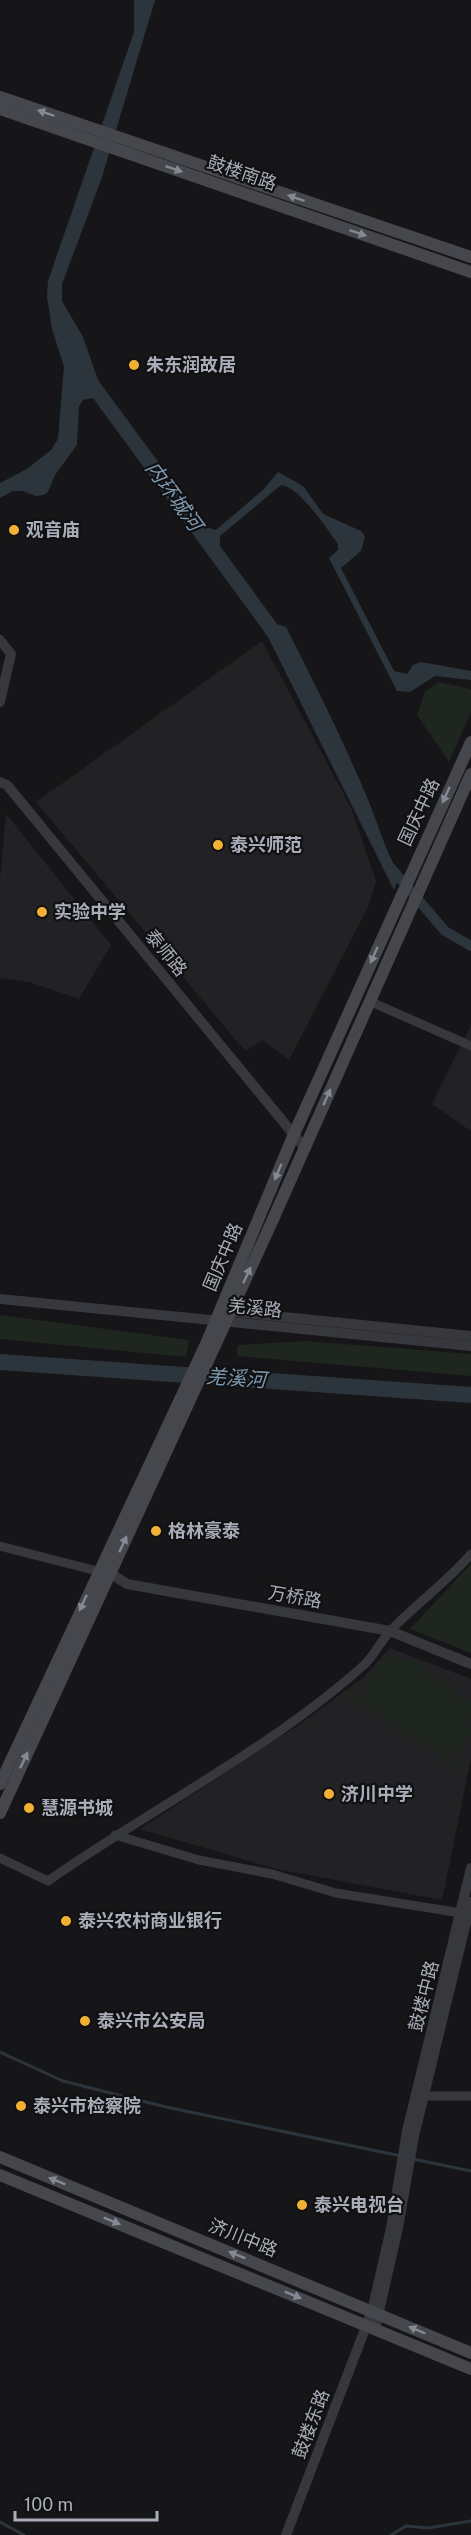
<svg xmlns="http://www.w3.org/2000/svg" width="471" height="2535" font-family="'Public Sans','Noto Sans SC',sans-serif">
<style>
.built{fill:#222225}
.green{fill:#1e261f}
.water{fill:#2c353c}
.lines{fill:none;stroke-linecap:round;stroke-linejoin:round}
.stream{stroke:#2c353c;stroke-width:3}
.canal{stroke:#2c353c;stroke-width:10}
.river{stroke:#2c353c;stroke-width:16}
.minor{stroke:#37383d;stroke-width:9}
.tertiary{stroke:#37383d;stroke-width:10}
.secondary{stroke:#45474d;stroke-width:12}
.oneway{fill:#858993}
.poi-dot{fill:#f2b134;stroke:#111113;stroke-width:2}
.labels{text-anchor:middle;stroke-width:4.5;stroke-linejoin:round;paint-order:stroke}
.street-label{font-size:18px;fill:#a8adb8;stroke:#111113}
.poi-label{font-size:18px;font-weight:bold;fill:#a8adb8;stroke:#111113;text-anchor:start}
.water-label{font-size:20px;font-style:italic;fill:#7f9bb3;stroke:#111113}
</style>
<rect width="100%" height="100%" fill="#161618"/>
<g class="built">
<polygon points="262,641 351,808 376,881 369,905 289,1060 262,1040 245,1051 36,802"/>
<polygon points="6,814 111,945 79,999 29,982 0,978 0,879"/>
<polygon points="471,1025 471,1131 432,1104"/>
<polygon points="390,1648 471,1679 471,1758 442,1900 276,1869 140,1829 300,1724 364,1677"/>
</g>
<g class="green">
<polygon points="439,682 471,689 471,712 449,762 417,715 425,692"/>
<polygon points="0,1315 189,1340 186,1357 0,1339"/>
<polygon points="306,1341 471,1354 471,1376 237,1356 237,1345"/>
<polygon points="471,1564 471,1653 410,1629"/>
<path d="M396 1657 411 1660 471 1702C471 1727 471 1749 449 1754L467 1768 466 1773 347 1695 350 1690 366 1700C366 1677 372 1661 396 1657Z"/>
</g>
<path class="water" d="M134 0H155L101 180 62 284V301L83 337 98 380 206 527 216 530 264 489 278 472 303 486 323 514 361 531 365 536 361 551 341 568 394 671 407 674 413 665 421 662 471 671V680L435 676 410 692 397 691 329 558 338 550V544C327 529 299 486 281 485L220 536V546L277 624 286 627C314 682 342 738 366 795 378 822 384 850 400 875L394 890 268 637 93 398 83 400 79 407 77 445 55 475 48 492 44 495 36 496 22 491H13L0 498V483L27 469 51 450 58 439 64 367 52 329 47 297 48 281 134 32Z"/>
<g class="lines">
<g class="stream">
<polyline points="0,2052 63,2081 166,2107 401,2156"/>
<polyline points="413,2159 471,2171"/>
<polyline points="0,2522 24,2535"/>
<polyline points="391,2535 406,2526 428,2528 471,2521"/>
</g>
<polyline class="canal" points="391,868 445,931 471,946"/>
<polyline class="river" points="0,1362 471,1395"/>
<g class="minor">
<polyline points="369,1001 471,1046"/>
<polyline points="0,1546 105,1573"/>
<polyline points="115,1835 199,1860 272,1874 336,1893 461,1913"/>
<path d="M0 1858 48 1881C152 1808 269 1750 364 1665 375 1655 381 1640 392 1629 417 1603 447 1582 471 1554"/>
<polyline points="418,2096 471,2096"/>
</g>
<g class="tertiary">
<polyline points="0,640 11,654 0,702"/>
<polyline points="0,782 7,785 304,1147"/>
<polyline points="0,1299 471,1346"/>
<polyline points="224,1311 471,1336"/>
<polyline points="110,1573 127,1584 390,1631 471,1664"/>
<polyline points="375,2329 398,2228 414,2136 471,1902"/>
<polyline points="286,2535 372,2311 391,2228 407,2131 471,1868"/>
</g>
<g class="secondary">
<polyline points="0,97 471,257"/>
<polyline points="0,109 471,272"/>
<polyline points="0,1784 206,1344 294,1134 471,742"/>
<polyline points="0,1813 270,1226 471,774"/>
<polyline points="0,2157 471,2353"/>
<polyline points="0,2175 471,2369"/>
</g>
</g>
<defs><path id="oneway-solid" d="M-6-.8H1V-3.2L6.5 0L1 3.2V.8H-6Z" transform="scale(1.5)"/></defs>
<g class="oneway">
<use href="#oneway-solid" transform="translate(46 113) rotate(-161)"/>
<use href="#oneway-solid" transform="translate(174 169) rotate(19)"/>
<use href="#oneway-solid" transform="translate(296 198) rotate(-161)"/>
<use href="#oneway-solid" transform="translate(358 233) rotate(19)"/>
<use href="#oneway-solid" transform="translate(446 795) rotate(115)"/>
<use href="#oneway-solid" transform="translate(374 955) rotate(114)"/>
<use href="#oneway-solid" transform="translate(327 1097) rotate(-66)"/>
<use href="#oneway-solid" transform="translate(278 1172) rotate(113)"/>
<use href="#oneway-solid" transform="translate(247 1275) rotate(-65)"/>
<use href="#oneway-solid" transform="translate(123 1544) rotate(-65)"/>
<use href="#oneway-solid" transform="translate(83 1603) rotate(115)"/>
<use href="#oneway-solid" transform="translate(24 1760) rotate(-65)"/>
<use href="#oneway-solid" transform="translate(57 2181) rotate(-158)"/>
<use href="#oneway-solid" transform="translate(112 2221) rotate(22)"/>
<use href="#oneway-solid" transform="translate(237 2255) rotate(-158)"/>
<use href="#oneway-solid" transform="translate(293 2295) rotate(22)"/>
<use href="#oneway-solid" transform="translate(417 2330) rotate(-157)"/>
</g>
<g class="poi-dot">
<circle cx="134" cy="365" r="6"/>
<circle cx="14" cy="530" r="6"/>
<circle cx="218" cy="845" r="6"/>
<circle cx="42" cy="912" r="6"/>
<circle cx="156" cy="1531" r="6"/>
<circle cx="329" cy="1794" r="6"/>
<circle cx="29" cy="1808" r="6"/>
<circle cx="66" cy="1921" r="6"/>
<circle cx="85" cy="2021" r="6"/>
<circle cx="21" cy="2106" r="6"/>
<circle cx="302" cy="2205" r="6"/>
</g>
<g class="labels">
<g class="street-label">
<text transform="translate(242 173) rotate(19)" y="6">鼓楼南路</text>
<text transform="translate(419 812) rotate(-65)" y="6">国庆中路</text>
<text transform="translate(166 953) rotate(51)" y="6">泰师路</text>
<text transform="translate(223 1257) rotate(-67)" y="6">国庆中路</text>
<text transform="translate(255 1308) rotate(6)" y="6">羌溪路</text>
<text transform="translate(295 1597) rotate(10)" y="6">万桥路</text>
<text transform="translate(424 1996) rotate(-76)" y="6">鼓楼中路</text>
<text transform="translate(243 2238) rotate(22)" y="6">济川中路</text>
<text transform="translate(311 2424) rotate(-69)" y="6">鼓楼东路</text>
</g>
<g class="poi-label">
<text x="146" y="371">朱东润故居</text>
<text x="26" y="536">观音庙</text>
<text x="230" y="851">泰兴师范</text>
<text x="54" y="918">实验中学</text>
<text x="168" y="1537">格林豪泰</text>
<text x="341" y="1800">济川中学</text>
<text x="41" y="1814">慧源书城</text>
<text x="78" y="1927">泰兴农村商业银行</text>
<text x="97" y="2027">泰兴市公安局</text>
<text x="33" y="2112">泰兴市检察院</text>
<text x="314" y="2211">泰兴电视台</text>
</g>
<g class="water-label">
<text transform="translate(174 496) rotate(54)" y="7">内环城河</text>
<text transform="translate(236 1378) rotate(4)" y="7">羌溪河</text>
</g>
</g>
<path d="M15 2511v9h142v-9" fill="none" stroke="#a8adb8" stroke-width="3"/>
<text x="24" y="2511" font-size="18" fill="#a8adb8" stroke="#111113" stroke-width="4.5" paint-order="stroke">100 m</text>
</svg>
